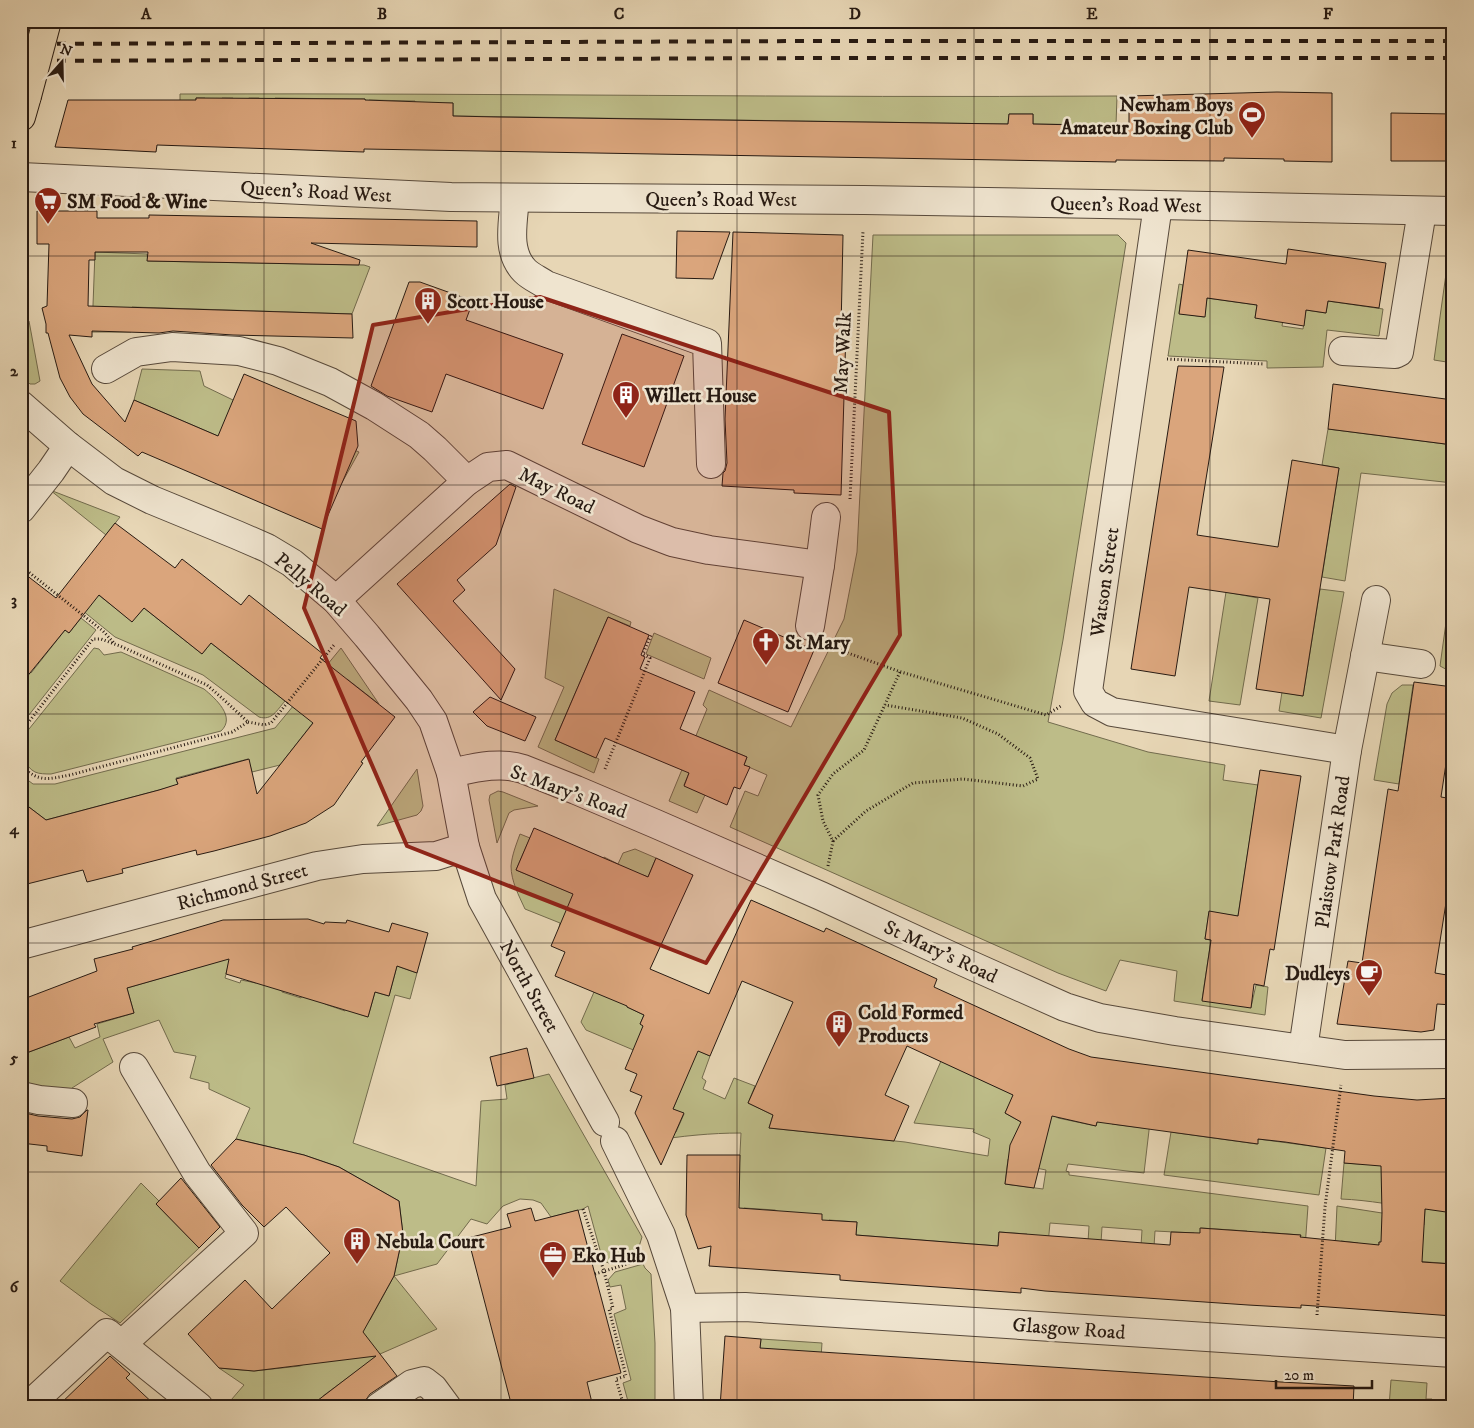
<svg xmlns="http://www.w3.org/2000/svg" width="1474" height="1428" font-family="'IM FELL DW Pica',serif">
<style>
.green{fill:#bdbc88;stroke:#726b4d;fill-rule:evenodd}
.building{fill:#daa57c;stroke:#271a12}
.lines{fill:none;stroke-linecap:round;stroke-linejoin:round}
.minor-casing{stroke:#57493b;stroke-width:30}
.major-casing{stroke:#271a12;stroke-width:30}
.path{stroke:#271a12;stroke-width:3;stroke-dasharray:1 2.5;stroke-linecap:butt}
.minor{stroke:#efe4cf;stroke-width:28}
.major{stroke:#e7d6b5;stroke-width:28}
.rail{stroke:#271a12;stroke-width:4;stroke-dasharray:9 9;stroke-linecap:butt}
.major-bridge-casing{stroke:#271a12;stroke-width:30;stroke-linecap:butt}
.major-bridge{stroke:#e7d6b5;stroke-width:28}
.marked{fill:#8f2418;fill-opacity:0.2;stroke:#8f2418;stroke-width:4;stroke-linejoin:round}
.grid{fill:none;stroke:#271a12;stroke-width:1;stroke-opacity:0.55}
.labels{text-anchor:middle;stroke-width:5;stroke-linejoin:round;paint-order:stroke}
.poi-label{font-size:20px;font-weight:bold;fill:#271a12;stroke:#efe4cf;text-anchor:start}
.street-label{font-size:20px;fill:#271a12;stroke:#efe4cf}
.neatline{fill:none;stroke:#271a12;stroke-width:2}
.grid-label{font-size:16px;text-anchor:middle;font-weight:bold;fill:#271a12}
</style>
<rect width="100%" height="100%" fill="#e7d6b5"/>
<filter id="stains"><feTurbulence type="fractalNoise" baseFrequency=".004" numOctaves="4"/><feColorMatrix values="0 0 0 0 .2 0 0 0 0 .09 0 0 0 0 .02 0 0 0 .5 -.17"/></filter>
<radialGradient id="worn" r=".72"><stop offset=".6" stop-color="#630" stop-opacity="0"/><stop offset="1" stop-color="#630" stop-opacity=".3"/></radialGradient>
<g class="green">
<path d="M180 94C492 93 804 98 1117 96L1116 125 1033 124V114H1009L1008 124 453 116V103H430L414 115 415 101 369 100 365 113V99H354L275 98V112L259 98H249L233 110V98H222V110L205 109V98H196V109L180 108Z"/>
<polygon points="873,235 1118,235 1126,243 1063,640 1048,722 1148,752 1225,765 1223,780 1258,785 1238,916 1209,912 1205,939 1211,940 1202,1000 1251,1007 1256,985 1268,987 1265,1015 1174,1001 1177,971 1120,960 1106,991 1058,973 730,827 745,791 758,796 767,775 744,765 747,757 703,739 684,785 705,795 697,813 669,801 707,709 703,705 709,690 791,727 844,619 857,552"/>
<polygon points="1451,238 1453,238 1453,322 1449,353 1453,354 1453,363 1434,360"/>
<polygon points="95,252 147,254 148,261 364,265 370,267 352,314 132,307 131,332 92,332"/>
<polygon points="1179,284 1183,285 1179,313 1204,317 1207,298 1257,305 1255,318 1285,309 1282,326 1303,329 1306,310 1326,313 1328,301 1383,309 1379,336 1327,330 1323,367 1267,368 1267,361 1168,356"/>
<polygon points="24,318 29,321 40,381 35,384 30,384 21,376 21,322"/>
<polygon points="142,369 200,371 204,386 233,400 359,452 339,488 134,400"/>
<polygon points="1328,429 1453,445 1453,483 1361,473 1345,581 1322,577 1339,468 1322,465"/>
<polygon points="50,490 120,517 106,535"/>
<path d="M74 576 132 621 144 608 202 654 211 643 285 701C277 710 272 721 259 717L203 675 115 637 61 593Z"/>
<polygon points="1452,579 1453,579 1453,673 1440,666"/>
<polygon points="554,589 631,622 630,626 608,617 555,740 599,759 594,773 538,747 564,687 545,678"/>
<polygon points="1320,589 1344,592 1321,718 1279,711 1282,692 1303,696"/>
<polygon points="1226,592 1258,598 1240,705 1209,701"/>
<polygon points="81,618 96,630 21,725 21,666 31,673 65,630 69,633"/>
<polygon points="654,633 711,658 704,679 646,654"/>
<path d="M94 648 99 649 104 655 121 652 204 689C216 699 236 717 221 731L51 774C46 774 39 774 35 772 24 767 21 749 21 739Z"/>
<polygon points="341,648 379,704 347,679 280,765 252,772 248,759 176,778 178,785 46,820 21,801 21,775 33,784 55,784 275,728"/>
<polygon points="1402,685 1413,685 1399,784 1374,780 1387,704 1392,693"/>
<polygon points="417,769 423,806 421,811 417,815 377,826"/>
<polygon points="498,791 503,792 538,806 514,810 509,813 497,843 489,800 490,795"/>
<path d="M520 834 530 838 516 870 586 899 604 857 618 864 623 853 635 849 656 858 648 877 643 875 644 966 627 1007 644 1015 640 1024 710 1056 702 1078 706 1081 703 1089 725 1099 734 1078 755 1086 748 1103 773 1115 769 1128 905 1142 988 1156 990 1139 973 1132 974 1129 914 1123 941 1061 1014 1095 1005 1113 1021 1122 1052 1114 1058 1118 1096 1126 1103 1098 1114 1099 1112 1124 1144 1128 1152 1105 1144 1173 1068 1164 1066 1171 1069 1172V1175L1308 1206 1305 1248H1300V1235L1262 1232 1259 1270 1247 1231 1201 1228 1198 1266 1194 1233 1155 1231 1153 1262H1140L1142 1230 1102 1227 1100 1259 1087 1258 1089 1226 1050 1223 1047 1255 1027 1234 999 1232 998 1246 856 1235 857 1222 829 1220 828 1238 775 1210 744 1208 743 1232 737 1212 741 1133C711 1133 681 1136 651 1141L645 1119 676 1132 684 1114 673 1109 680 1092 676 1068 586 1030 581 1022 594 992 559 928 560 923 525 909C519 896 511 881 511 866 512 855 516 845 520 834ZM1008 1159 1036 1168 1046 1170 1043 1189 1005 1184Z"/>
<polygon points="230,958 225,978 240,983 241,980 256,983 263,961 284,983 282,992 301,998 306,981 325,1004 345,1011 353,985 351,1011 368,1017 375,992 389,996 397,966 417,973 410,999 395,995 353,1143 476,1186 481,1101 507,1099 505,1085 549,1074 642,1237 638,1250 640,1256 612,1264 603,1261 588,1206 583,1209 551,1217 541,1203 533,1200 520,1199 503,1206 487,1224 471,1219 437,1264 394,1276 437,1329 380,1354 323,1396 328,1403 292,1407 225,1407 244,1385 219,1368 254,1371 300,1366 339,1347 370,1320 394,1276 403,1234 399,1201 339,1167 304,1155 236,1139 250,1108 209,1089 209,1083 190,1078 196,1056 174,1052 159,1020 103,1039 113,1062 72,1088 68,1092 21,1088 21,1055 69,1037 75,1048 100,1037 97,1024 134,1013 127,988"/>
<polygon points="1171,1132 1257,1144 1258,1139 1326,1148 1319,1195 1164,1175"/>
<path d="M1362 1149 1446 1212 1453 1213V1264L1415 1261 1379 1242 1377 1274 1357 1257 1358 1243 1341 1241 1334 1271 1337 1206 1382 1213 1424 1225 1425 1209C1397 1206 1369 1200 1341 1199L1344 1163 1360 1164Z"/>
<polygon points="141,1183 159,1201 156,1204 199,1248 120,1323 91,1304 60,1281"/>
<polygon points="643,1264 645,1268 651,1274 655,1343 655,1407 625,1407 629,1405 623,1383 631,1380 614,1314 626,1309 621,1285 610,1287 608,1280 615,1272"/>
<polygon points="761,1339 822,1343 818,1401 760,1348"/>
<polygon points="1391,1380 1427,1383 1426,1399 1432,1399 1431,1407 1389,1407"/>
</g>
<g class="building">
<polygon points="1277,92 1332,93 1332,162 1284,161 1284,159 1224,158 1224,161 1116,160 1116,162 364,149 364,152 157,145 156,152 55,147 68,100 196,100 196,98 365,99 365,100 453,103 453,116 498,117 1008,124 1009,114 1033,114 1033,124 1129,126 1129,96"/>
<polygon points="1391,113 1453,114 1453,161 1391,161"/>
<polygon points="37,211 97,211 97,218 149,218 149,215 477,221 477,247 311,243 360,260 359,265 147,261 148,252 95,252 95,260 89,260 88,306 352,314 353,338 233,335 173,331 159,333 92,331 92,337 69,335 92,384 125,422 134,400 218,436 244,374 356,421 358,446 322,529 142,452 138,456 83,414 70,397 60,378 48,333 46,333 46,324 42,308 47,306 49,244 37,244"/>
<polygon points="677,231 730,232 713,279 676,278"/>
<polygon points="733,232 843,235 841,330 846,330 841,495 794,493 794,490 722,486 723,473 725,471 727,463 725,419"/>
<polygon points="1288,249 1386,263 1379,308 1328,301 1326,313 1306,310 1304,326 1255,318 1257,305 1207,298 1205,317 1179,314 1188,250 1286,264"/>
<polygon points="409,282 420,282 473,301 466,320 563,354 543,409 446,374 432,412 387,396 371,386"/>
<polygon points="622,334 684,356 644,467 582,444"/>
<polygon points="1178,366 1224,367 1197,535 1278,547 1292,460 1339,468 1303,696 1256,689 1270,599 1189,587 1175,676 1131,669"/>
<polygon points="1333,384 1453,400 1453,445 1328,429"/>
<polygon points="510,484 516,487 496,545 457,580 465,590 453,601 515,669 501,700 397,584"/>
<polygon points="115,523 175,568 182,559 241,605 249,595 323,654 320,658 395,717 361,762 363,763 334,805 306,823 270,836 214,851 197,855 196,850 122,869 123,873 87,882 83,870 23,885 25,872 21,871 21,801 46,820 159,790 178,784 176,779 249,759 257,794 313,723 211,643 202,654 144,608 132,622 99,595 69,633 65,630 21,684 21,571 56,598"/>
<polygon points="608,617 649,635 641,655 645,657 640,669 695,692 680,729 747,757 744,765 750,767 740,789 734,787 727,805 684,786 689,773 605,738 596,758 555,740"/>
<polygon points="744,620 814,650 788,712 718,683"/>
<polygon points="1414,682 1453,687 1453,717 1441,797 1453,799 1453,858 1435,973 1453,976 1453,1005 1437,1004 1434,1030 1421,1032 1337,1024 1348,961 1362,963 1388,789 1398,791"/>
<polygon points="490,697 536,717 525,741 487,726 473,712"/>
<polygon points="1260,770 1301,776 1274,950 1270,949 1264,986 1254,984 1251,1008 1202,1001 1211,940 1205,939 1209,911 1238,916"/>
<polygon points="534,828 648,877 656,858 693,875 650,969 709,994 751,900 824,932 826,928 937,979 934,987 1069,1049 1091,1057 1374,1096 1417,1100 1453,1098 1453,1213 1425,1209 1422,1262 1453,1264 1453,1316 1301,1305 1301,1308 1248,1305 1045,1291 1021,1288 1021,1293 853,1281 840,1280 840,1275 709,1266 711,1246 698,1249 686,1215 687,1155 740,1155 739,1208 822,1214 822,1220 857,1222 856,1235 998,1246 999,1232 1170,1245 1171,1232 1200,1233 1200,1228 1301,1235 1300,1237 1379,1245 1379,1242 1381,1242 1382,1213 1381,1166 1344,1163 1345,1151 1285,1142 1258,1139 1258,1144 1097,1122 1096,1126 1052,1116 1034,1188 1005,1184 1010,1145 1021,1122 1005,1113 1013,1095 907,1046 885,1095 909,1106 894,1141 769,1128 773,1115 748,1103 793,1002 742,981 710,1056 698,1051 673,1109 684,1113 661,1165 635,1113 642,1096 630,1091 637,1074 625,1069 643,1026 640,1024 644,1015 627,1007 627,1006 555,976 565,952 551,946 573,894 516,870"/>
<polygon points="308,919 324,924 325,922 346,923 347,920 389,932 392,923 428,933 417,973 397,966 389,996 375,992 368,1017 226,974 229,959 127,988 134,1013 94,1024 96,1027 21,1055 21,1000 97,971 94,959 133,949 132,947 223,920"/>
<polygon points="527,1048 534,1078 497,1086 490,1057"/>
<polygon points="87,1110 88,1110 82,1156 47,1151 47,1146 21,1143 21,1112 38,1116 72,1119 80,1117"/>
<polygon points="236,1139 304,1155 339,1167 399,1201 403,1234 394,1276 363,1332 397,1376 370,1394 365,1401 357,1407 309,1407 376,1356 254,1371 219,1368 188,1334 245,1280 272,1309 330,1253 286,1207 264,1227 242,1205 211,1165"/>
<polygon points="181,1178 220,1227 199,1248 156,1204"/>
<polygon points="531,1208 535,1221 578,1210 621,1373 587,1382 593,1407 512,1407 468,1238 511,1227 507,1214"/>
<polygon points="725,1336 761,1339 760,1348 1281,1382 1354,1386 1353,1407 720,1407"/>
<polygon points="110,1356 130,1374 126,1378 157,1407 57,1407"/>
</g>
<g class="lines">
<defs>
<g id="minor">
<polyline points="21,177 451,197 864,200 1158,205 1453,211"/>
<path d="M515 198C513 223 506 252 525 271 531 277 539 280 546 285L707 343 711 464"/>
<polyline points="1158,205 1088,691 1095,703 1112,712 1347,750"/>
<polyline points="1343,351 1395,354 1399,352 1422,211"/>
<polyline points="106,369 136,352 172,347 239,351 278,361 330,382 374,406 419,435 435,449 467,481"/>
<polyline points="21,405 68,446 114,481 152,500 237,535 267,548 292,563 336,600 367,636 419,700 433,721 451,773 465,847 482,899 605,1122"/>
<polyline points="21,509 51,471 68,446"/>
<polyline points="336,600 467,481 488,467 507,465 638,529 672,542 709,550 820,565"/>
<polyline points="810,626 820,565 826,517"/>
<polyline points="1365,656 1421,664"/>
<path d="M451 773C474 768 500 761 523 769L576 790 656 824 821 896 964 962 1065 1007 1100 1018 1175 1031 1345 1055 1453 1054"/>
<polyline points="21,945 317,866 363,859 436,856 465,847"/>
<polyline points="1303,1049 1347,750 1376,600"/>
<polyline points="21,1096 39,1100 73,1103"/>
<polyline points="615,1141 661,1235 685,1308 689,1407"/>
<polyline points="685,1308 745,1307 1453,1353"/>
<polyline points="122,1344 244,1233 197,1173 134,1067"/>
<polyline points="27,1407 107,1333 199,1407"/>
<polyline points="379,1407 412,1384 424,1381 433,1388 447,1407"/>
</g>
<polyline id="major" points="21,117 27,96"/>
</defs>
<use href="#minor" class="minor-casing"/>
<use href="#major" class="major-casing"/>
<g class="path">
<polyline points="1167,359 1264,364"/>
<polyline points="850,499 863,231"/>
<polyline points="21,566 103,631 115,644"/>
<polyline points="831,647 901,672 1046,715 1061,706"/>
<polyline points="248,722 264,725 271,723 334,645"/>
<path d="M21 732 93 639H101L120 646 207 685 222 698 248 722 232 732 70 775C48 779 40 783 21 766"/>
<polyline points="605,769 650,658 643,654 651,635"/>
<polyline points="833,841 866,811 913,783 963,779 1023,786 1038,779 1030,758 998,734 962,718 885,705"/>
<polyline points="828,866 833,841 823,821 818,795 833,774 864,750 900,672"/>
<polyline points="583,1209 604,1271 613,1308 609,1309 626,1376 616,1379 623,1403 611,1407"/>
<polyline points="595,1274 637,1261"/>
<polyline points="1317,1315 1325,1207 1341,1085"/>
</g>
<use href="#minor" class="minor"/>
<use href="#major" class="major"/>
<g class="rail">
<polyline points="21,23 73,21"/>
<polyline points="21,44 819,41 1453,41"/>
<polyline points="21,61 822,58 1453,58"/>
</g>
<defs>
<polyline id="major-bridge" points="27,96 47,21"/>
</defs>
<use href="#major-bridge" class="major-bridge-casing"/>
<use href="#major-bridge" class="major-bridge"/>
</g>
<path class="marked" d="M540 297 889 412 900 635 706 963 407 846 304 608 373 325Z"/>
<path class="grid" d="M264 21V1407M501 21V1407M737 21V1407M974 21V1407M1210 21V1407M21 256H1453M21 485H1453M21 714H1453M21 943H1453M21 1172H1453"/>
<defs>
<symbol id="stadium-pin" viewBox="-11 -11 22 30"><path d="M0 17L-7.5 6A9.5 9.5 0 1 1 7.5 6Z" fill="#8f2418" stroke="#efe4cf"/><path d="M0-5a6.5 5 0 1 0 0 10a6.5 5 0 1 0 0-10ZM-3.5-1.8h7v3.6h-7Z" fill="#fff"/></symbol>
<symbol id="supermarket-pin" viewBox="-11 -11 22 30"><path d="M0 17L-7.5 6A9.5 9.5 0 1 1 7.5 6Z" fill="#8f2418" stroke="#efe4cf"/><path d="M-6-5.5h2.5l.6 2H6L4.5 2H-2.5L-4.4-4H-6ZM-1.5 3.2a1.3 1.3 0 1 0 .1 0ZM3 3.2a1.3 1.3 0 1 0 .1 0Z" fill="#fff"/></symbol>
<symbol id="building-pin" viewBox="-11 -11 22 30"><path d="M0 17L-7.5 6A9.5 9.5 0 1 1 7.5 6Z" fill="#8f2418" stroke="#efe4cf"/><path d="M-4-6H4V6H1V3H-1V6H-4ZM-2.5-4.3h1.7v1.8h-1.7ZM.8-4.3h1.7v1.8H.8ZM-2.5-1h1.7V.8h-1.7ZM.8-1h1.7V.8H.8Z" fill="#fff"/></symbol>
<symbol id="church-pin" viewBox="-11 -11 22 30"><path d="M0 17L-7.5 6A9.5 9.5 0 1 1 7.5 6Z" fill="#8f2418" stroke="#efe4cf"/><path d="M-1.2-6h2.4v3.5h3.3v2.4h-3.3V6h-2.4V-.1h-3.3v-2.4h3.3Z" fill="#fff"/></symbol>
<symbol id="cafe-pin" viewBox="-11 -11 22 30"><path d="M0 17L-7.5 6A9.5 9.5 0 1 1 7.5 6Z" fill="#8f2418" stroke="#efe4cf"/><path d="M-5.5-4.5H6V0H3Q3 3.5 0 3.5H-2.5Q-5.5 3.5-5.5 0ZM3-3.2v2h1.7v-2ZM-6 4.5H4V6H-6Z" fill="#fff"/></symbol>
<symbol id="office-pin" viewBox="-11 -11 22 30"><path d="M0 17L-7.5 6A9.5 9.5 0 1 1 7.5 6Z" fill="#8f2418" stroke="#efe4cf"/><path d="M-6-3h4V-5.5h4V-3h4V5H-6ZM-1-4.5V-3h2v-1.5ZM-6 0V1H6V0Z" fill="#fff"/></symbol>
</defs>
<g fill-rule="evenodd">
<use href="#stadium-pin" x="1236" y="99" width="32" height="43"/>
<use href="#supermarket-pin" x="32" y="185" width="32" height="43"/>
<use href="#building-pin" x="412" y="285" width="32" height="43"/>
<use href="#building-pin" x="610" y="379" width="32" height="43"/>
<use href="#church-pin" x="750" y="626" width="32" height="43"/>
<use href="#cafe-pin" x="1353" y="957" width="32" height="43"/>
<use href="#building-pin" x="823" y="1008" width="32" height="43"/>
<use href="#building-pin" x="341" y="1225" width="32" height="43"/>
<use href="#office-pin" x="537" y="1239" width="32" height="43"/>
</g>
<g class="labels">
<g class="poi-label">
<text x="1233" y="111" text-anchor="end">Newham Boys<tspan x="1233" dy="23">Amateur Boxing Club</tspan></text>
<text x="67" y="208">SM Food &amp; Wine</text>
<text x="447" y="308">Scott House</text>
<text x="645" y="402">Willett House</text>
<text x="785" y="649">St Mary</text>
<text x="1350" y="980" text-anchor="end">Dudleys</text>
<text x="858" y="1019">Cold Formed<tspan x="858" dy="23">Products</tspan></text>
<text x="376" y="1248">Nebula Court</text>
<text x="572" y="1262">Eko Hub</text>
</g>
<g class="street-label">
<text transform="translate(316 191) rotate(3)" y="7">Queen's Road West</text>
<text x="721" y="206">Queen's Road West</text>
<text transform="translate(1126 204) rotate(1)" y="7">Queen's Road West</text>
<text transform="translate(842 353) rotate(-87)" y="7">May Walk</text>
<text transform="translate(557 490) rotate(26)" y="7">May Road</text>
<text transform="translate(1104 582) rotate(-82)" y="7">Watson Street</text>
<text transform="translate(311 584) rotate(40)" y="7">Pelly Road</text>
<text transform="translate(569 791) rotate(20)" y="7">St Mary's Road</text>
<text transform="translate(1332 852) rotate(-82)" y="7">Plaistow Park Road</text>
<text transform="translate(242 886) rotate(-15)" y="7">Richmond Street</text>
<text transform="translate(941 951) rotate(25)" y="7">St Mary's Road</text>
<text transform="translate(530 986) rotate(61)" y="7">North Street</text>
<text transform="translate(1069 1328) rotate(4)" y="7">Glasgow Road</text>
</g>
</g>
<rect width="1474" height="1428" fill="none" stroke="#e7d6b5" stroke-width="55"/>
<g transform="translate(62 62) rotate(20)" stroke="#efe4cf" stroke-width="4" paint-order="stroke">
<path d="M0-4L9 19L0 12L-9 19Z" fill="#271a12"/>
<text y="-8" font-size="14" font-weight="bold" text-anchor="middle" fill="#271a12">N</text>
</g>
<path d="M1276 1380v8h96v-8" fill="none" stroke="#271a12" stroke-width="2.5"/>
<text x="1284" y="1380" font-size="15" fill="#271a12" stroke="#efe4cf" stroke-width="4" paint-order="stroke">20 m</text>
<rect x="28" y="28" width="1418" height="1372" class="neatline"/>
<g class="grid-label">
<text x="146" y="19">A</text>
<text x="382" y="19">B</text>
<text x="619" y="19">C</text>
<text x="855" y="19">D</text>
<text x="1092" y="19">E</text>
<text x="1328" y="19">F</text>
<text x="14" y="148">1</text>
<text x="14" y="376">2</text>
<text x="14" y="605">3</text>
<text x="14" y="834">4</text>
<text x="14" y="1063">5</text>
<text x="14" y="1292">6</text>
</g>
<rect width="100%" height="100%" filter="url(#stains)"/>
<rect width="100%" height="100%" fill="url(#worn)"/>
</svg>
